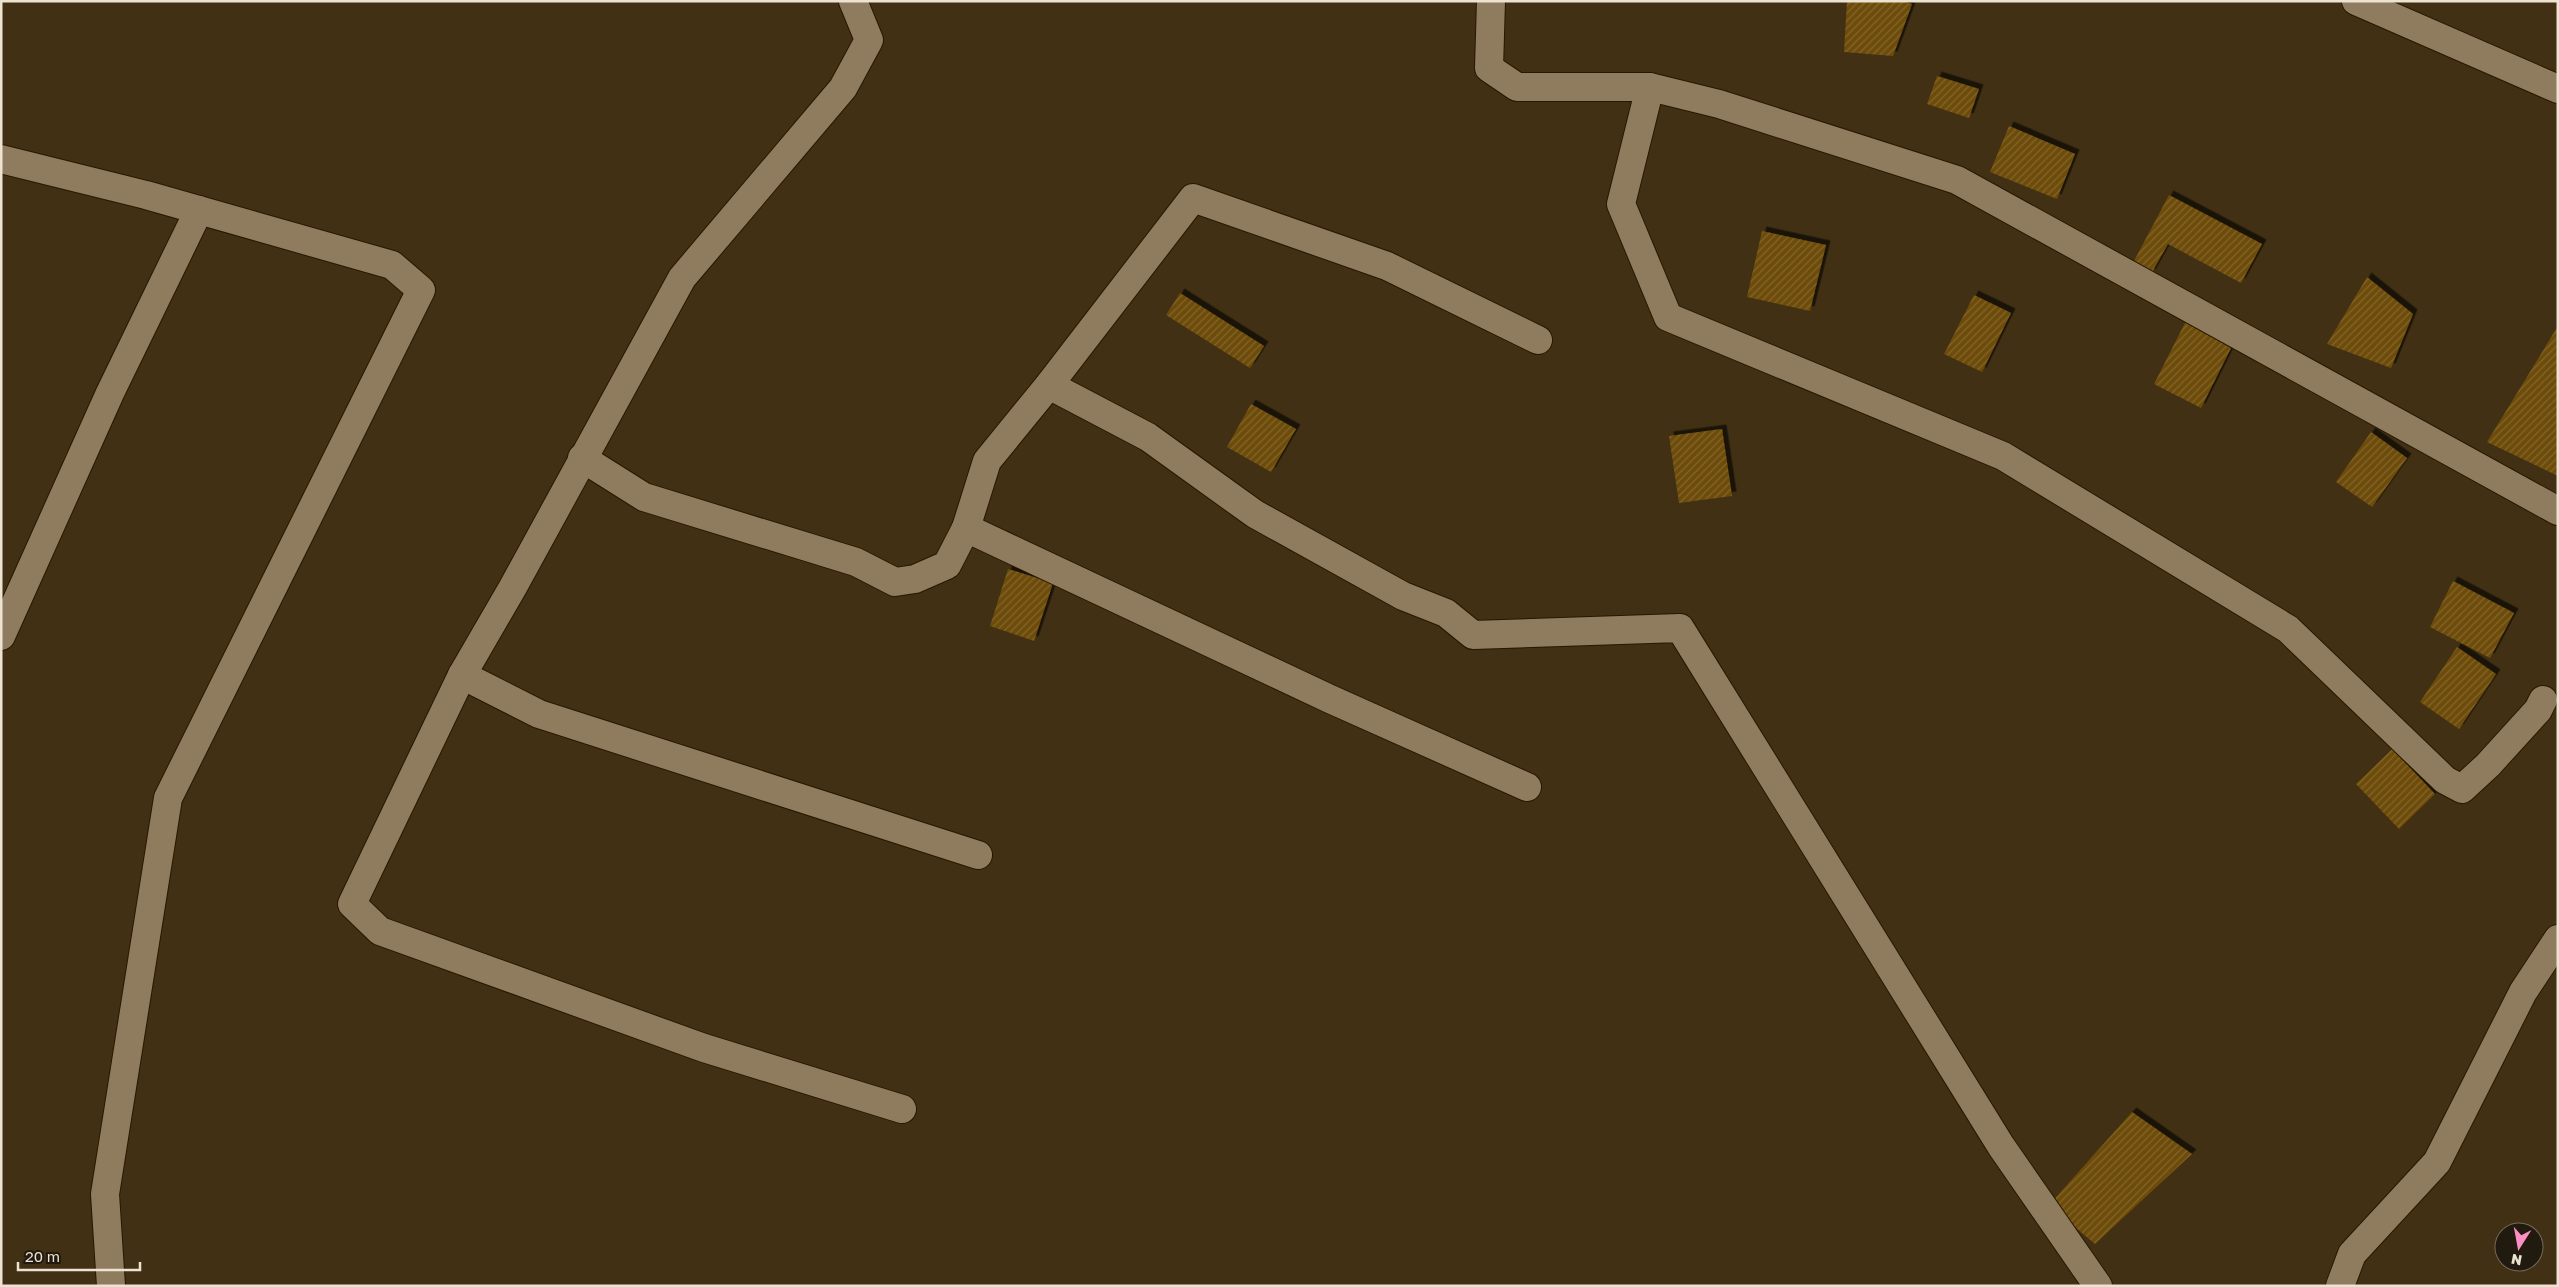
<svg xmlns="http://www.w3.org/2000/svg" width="2559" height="1287" font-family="'Golos Text',sans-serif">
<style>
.building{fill:url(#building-hatch);filter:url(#shadow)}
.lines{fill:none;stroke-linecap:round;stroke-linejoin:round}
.minor-casing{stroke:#271800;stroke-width:30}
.minor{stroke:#8f7c5e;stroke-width:28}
</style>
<defs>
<pattern id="building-hatch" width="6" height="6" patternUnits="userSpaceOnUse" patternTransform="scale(1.25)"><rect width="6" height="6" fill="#6d4c07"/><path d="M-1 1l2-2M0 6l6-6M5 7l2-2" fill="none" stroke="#82662a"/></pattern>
<filter id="shadow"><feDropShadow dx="4.5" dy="-4.5" stdDeviation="0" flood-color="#0009"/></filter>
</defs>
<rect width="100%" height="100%" fill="#413014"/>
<g class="building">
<polygon points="1847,1 1901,1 1912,4 1893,56 1844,52"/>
<polygon points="1937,76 1979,89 1969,118 1927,104"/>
<polygon points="2009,126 2075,154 2057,199 1990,172"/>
<polygon points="2169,195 2262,244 2241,283 2168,244 2151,274 2133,263"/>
<polygon points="1762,231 1826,245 1810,311 1747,297"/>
<polygon points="2367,277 2413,314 2391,368 2327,344"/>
<polygon points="1180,293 1264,346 1250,368 1166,315"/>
<polygon points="1974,295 2011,313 1982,372 1944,354"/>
<polygon points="2188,317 2235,340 2201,408 2154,384"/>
<polygon points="2558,326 2558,476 2487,442"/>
<polygon points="1251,404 1296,429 1271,472 1227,447"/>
<polygon points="1722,429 1732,496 1679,503 1669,436"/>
<polygon points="2371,432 2407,458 2372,507 2336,482"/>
<polygon points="1008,569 1053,583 1034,641 990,626"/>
<polygon points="2453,581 2514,613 2490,658 2430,627"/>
<polygon points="2457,647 2496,674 2459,729 2420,702"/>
<polygon points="2392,749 2435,794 2399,829 2356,784"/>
<polygon points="2132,1112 2192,1154 2095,1244 2049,1205"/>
</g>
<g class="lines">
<defs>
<g id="minor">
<polyline points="853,1 869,40 843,88 682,278 513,587 462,675 352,904 380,931 704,1048 902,1109"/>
<polyline points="1491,1 1489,68 1517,87 1650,87 1719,104 1957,180 2558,511"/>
<polyline points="2356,1 2558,89"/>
<polyline points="1650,87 1621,204 1668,317 2003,456 2288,629 2445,780 2462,789 2488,765 2538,710 2543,700"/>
<polyline points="1,159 146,195 392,265 421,290 168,798 105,1194 111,1286"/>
<polyline points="1049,385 1148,437 1255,514 1403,596 1446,613 1473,635 1680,628 2001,1146 2098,1286"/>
<polyline points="582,458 644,497 856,562 895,582 915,579 947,565 966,528 987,461 1049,385 1193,198 1387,266 1538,340"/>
<polyline points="966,528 1330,699 1527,787"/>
<polyline points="1,636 110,393 199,210"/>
<polyline points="462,675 539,714 978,855"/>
<polyline points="2340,1286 2352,1254 2437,1162 2523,992 2558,939"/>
</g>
</defs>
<use href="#minor" class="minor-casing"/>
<use href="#minor" class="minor"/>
</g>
<rect width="2559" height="1287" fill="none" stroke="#ede3d3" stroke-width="5"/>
<g transform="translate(2519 1247) rotate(191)"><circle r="24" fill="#211a0e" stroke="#736a5d"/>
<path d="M0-4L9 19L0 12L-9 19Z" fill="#fb8fc4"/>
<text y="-8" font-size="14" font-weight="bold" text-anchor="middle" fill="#ede3d3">N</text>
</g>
<path d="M18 1262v8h122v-8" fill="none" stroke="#ede3d3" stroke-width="2.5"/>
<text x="25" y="1262" font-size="15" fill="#ede3d3" stroke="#211a0e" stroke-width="4" paint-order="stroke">20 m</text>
</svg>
